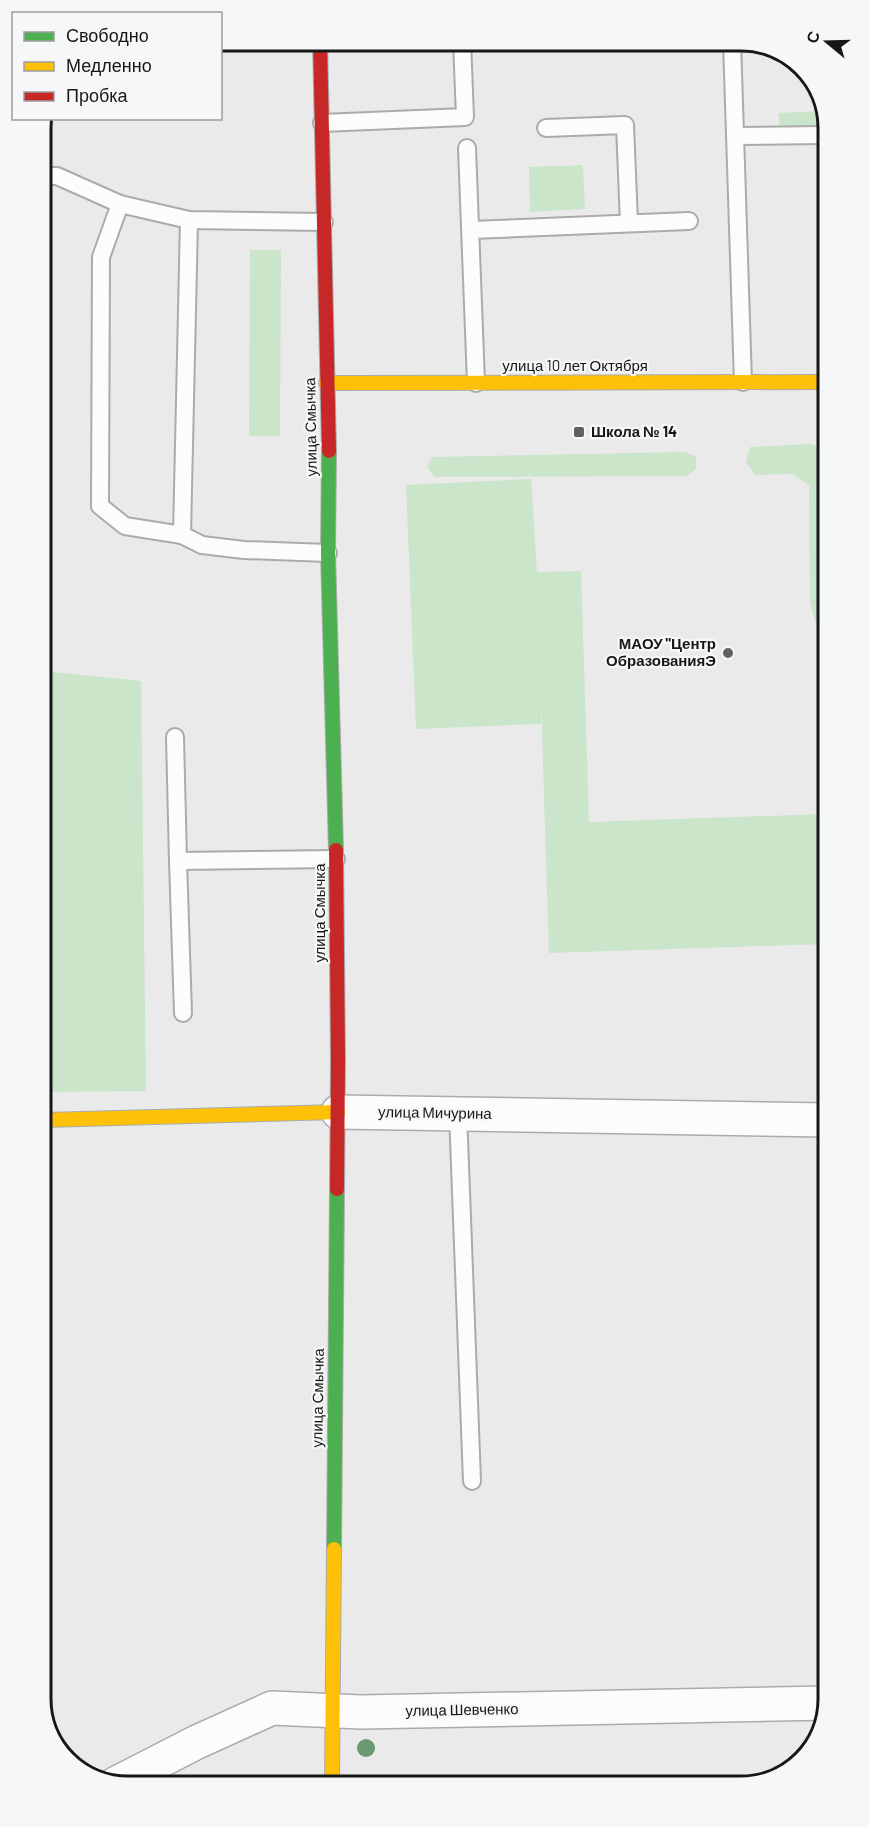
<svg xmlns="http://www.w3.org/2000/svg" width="869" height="1827" font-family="Barlow,sans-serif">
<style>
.green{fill:#cbe5ca}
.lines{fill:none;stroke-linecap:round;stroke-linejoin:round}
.lane-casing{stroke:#ababac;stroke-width:20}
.street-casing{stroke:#ababac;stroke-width:36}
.fast-casing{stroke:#ababac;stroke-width:16}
.slow-casing{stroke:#ababac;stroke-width:16}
.jam-casing{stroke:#ababac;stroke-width:16}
.lane{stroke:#fcfcfc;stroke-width:16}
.street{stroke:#fcfcfc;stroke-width:33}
.fast{stroke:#4caf50;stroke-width:14}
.slow{stroke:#ffc107;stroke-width:14}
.jam{stroke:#c62828;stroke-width:14}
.tree{fill:#699a71}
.poi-dot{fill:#616162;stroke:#f6f7f9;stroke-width:2}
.labels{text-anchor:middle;stroke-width:4.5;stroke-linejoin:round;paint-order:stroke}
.street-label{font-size:15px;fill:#171718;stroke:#f6f7f9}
.poi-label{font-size:15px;font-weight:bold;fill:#171718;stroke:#f6f7f9;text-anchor:start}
.rim{fill:none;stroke:#171718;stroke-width:3}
</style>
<rect width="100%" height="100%" fill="#eaeaeb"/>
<g class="green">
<polygon points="824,111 824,127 779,129 779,113"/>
<polygon points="583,165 585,209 530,212 529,167"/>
<polygon points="250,250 281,250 280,436 249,436"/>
<polygon points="811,444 825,449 825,625 815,622 810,600 809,485 792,474 756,475 746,463 750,447"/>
<polygon points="684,452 696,456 696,469 687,476 435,477 427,467 432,457"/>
<polygon points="531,479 537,572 581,571 589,822 826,814 826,944 549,953 541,702 541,724 416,729 406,485"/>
<polygon points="42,671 141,681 146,1091 43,1092"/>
</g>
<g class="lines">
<defs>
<g id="lane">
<polyline points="732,41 743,382"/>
<polyline points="322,123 465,117 462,41"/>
<polyline points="546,128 625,125 629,223"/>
<polyline points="736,136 824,135"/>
<polyline points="467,148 476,383"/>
<polyline points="41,176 57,176 120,204 189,220 324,222"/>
<polyline points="120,204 101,257 100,506 125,526 182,535"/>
<polyline points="189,220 182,535 202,545 244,550 328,553"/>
<polyline points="471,230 689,221"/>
<polyline points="175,737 178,861 336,859"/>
<polyline points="178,861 183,1013"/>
<polyline points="458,1113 472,1481"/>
</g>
<g id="street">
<polyline points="338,1112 827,1120"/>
<polyline points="115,1784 197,1742 272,1708 361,1712 827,1703"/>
</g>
<g id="fast">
<polyline points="329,451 328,553 336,850"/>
<polyline points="334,1549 337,1189"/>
</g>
<g id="slow">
<polyline points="326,383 825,382"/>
<polyline points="44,1120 338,1112"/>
<polyline points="332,1785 334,1549"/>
</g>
<g id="jam">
<polyline points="320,41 329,451"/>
<polyline points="336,850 338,1060 337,1189"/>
</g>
</defs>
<use href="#lane" class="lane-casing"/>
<use href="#street" class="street-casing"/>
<use href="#fast" class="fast-casing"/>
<use href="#slow" class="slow-casing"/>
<use href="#jam" class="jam-casing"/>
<use href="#lane" class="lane"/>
<use href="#street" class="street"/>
<use href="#fast" class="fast"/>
<use href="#slow" class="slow"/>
<use href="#jam" class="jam"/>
</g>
<circle class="tree" cx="366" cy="1748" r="9"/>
<g class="poi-dot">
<rect x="573" y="426" width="12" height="12" rx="3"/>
<circle cx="728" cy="653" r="6"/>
</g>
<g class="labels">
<g class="street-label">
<text x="575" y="371">улица 10 лет Октября</text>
<text transform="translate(311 427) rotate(-91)" y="5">улица Смычка</text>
<text transform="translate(320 913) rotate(-90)" y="5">улица Смычка</text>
<text transform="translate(435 1113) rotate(1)" y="5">улица Мичурина</text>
<text transform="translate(318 1398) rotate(-89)" y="5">улица Смычка</text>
<text transform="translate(462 1710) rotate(-1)" y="5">улица Шевченко</text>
</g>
<g class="poi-label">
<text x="591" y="437">Школа № 14</text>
<text x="716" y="649" text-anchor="end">МАОУ "Центр<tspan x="716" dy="17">ОбразованияЭ</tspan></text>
</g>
</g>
<path d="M0 0H869V1827H0ZM128 51H741A77 77 0 0 1 818 128V1699A77 77 0 0 1 741 1776H128A77 77 0 0 1 51 1699V128A77 77 0 0 1 128 51Z" fill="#f6f7f9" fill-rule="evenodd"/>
<path class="rim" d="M128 51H741A77 77 0 0 1 818 128V1699A77 77 0 0 1 741 1776H128A77 77 0 0 1 51 1699V128A77 77 0 0 1 128 51Z"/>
<rect x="12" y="12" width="210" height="108" fill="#f6f7f9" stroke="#9d9d9f" stroke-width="1.5"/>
<rect x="24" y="32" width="30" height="9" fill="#4caf50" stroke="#9d9d9f" stroke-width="1.5"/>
<text x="66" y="42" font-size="18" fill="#171718">Свободно</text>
<rect x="24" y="62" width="30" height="9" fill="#ffc107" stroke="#9d9d9f" stroke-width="1.5"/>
<text x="66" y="72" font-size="18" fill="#171718">Медленно</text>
<rect x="24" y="92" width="30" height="9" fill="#c62828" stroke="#9d9d9f" stroke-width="1.5"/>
<text x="66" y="102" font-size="18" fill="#171718">Пробка</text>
<g transform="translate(827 42) rotate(289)" stroke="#f6f7f9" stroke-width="4.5" paint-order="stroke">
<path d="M0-4.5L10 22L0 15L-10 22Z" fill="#171718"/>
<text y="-9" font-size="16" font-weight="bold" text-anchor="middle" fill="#171718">С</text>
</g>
</svg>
